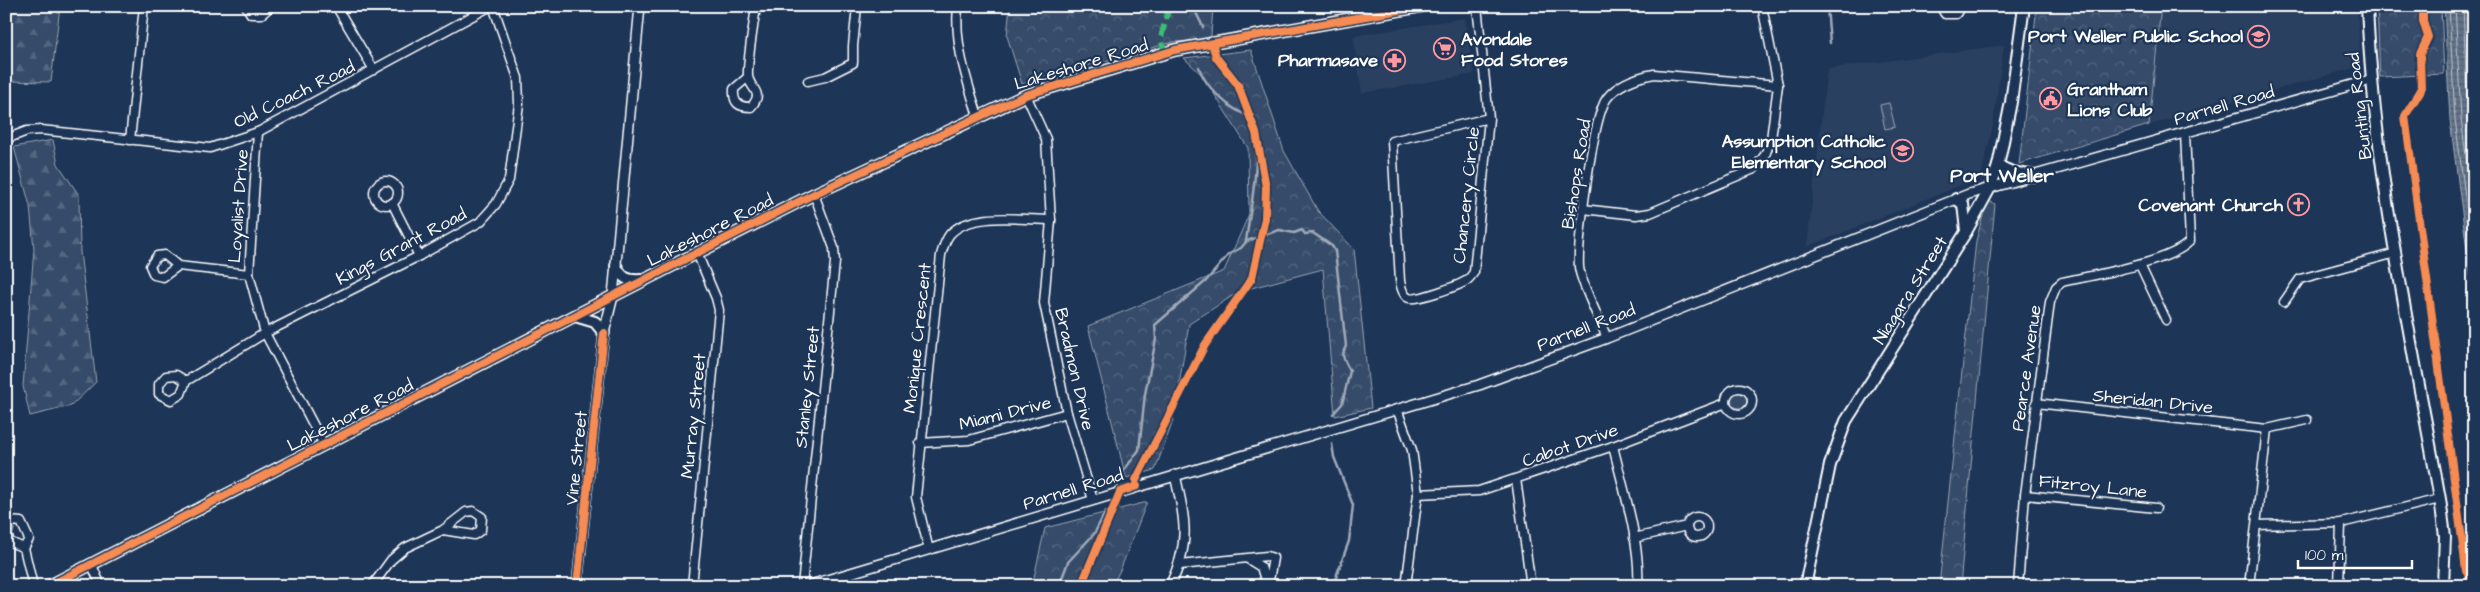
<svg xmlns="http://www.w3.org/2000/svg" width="2480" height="592" font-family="'Architects Daughter',sans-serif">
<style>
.built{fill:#2a4161}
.grass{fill:#364b69;stroke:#9aa5b4}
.forest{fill:url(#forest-firs);stroke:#9aa5b4}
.park{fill:url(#park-crowns);stroke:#9aa5b4}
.water{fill:url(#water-rules);stroke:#a0aab8}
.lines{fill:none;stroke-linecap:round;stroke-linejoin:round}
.shore{stroke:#c0c7d0;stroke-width:1}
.stream{stroke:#a0aab8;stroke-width:2.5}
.minor-casing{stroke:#fff;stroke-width:11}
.tertiary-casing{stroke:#fff;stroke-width:12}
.secondary-casing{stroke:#fff;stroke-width:14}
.minor{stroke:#1d3557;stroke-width:8}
.tertiary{stroke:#1d3557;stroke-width:9}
.secondary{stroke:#1d3557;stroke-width:10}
.quiet{stroke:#3abd76;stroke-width:6;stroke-dasharray:12 6;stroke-linecap:butt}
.cycleway-casing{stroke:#1d3557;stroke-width:11}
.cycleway{stroke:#f68b52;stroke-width:8}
.labels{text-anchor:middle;stroke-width:4.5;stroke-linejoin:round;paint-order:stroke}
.poi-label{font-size:18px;font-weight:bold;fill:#fff;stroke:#1d3557;text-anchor:end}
.street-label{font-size:18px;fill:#fff;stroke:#1d3557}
.neighbourhood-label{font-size:19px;font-weight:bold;fill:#fff;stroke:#1d3557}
</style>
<defs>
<pattern id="forest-firs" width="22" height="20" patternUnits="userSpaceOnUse" patternTransform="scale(1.25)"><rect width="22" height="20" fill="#364b69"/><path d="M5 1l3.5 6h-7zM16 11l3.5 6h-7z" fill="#546680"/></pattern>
<pattern id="park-crowns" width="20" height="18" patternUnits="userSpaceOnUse" patternTransform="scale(1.25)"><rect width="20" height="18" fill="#364b69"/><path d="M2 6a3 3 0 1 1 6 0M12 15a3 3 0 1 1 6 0" fill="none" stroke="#546680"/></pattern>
<pattern id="water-rules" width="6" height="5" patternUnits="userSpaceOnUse" patternTransform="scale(1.25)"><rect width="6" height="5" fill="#617289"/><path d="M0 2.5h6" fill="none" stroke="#555d67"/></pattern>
</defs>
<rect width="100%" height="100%" fill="#1d3557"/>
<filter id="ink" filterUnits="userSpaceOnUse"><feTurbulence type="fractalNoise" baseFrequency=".02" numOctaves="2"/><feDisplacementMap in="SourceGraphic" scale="10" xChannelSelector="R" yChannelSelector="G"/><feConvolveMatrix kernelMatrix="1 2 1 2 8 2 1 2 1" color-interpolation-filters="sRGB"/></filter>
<g filter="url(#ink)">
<g class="built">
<polygon points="2161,6 2357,6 2361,66 2149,125"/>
<polygon points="1465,18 1474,74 1362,93 1353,36"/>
<polygon points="2004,45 1993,125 1981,177 1807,247 1827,69"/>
</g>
<circle class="grass" cx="1739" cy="400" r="8"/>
<g class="forest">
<polygon points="6,6 60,6 51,82 6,81"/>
<polygon points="53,140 58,164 79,195 80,252 96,382 71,406 30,416 23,386 34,249 30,206 14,147"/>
</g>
<g class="park">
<polygon points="1010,6 1213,6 1211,36 1204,40 1173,42 1022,84 1007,36"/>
<polygon points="2037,6 2161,6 2149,125 2019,164"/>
<polygon points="2377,6 2441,6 2444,74 2380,77"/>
<polygon points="1251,50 1284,151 1318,211 1354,249 1371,408 1335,416 1323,269 1240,291 1189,324 1173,421 1155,470 1126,478 1088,326 1224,271 1249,214 1248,148 1203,76 1184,58"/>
<polygon points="1889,103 1895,127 1885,129 1880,105"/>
<polygon points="1987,200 1995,204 1960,586 1939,586 1976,241"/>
<polygon points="1147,502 1121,568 1112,586 1032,586 1045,528"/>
</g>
<polygon class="water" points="2444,6 2474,6 2474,304 2450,120"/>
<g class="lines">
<g class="shore">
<polyline points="2449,6 2455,119 2474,265"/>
<polyline points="2455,6 2461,118 2474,217"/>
<polyline points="2463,6 2468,118 2474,160"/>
</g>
<g class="stream">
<polyline points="1193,6 1203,27"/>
<polyline points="1827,6 1830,43"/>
<path d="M1247 241 1279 230 1294 233 1302 230 1305 234 1313 233 1332 246 1335 251 1346 346C1340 356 1345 361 1350 371L1342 404 1333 414"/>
<polyline points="1332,444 1334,457 1353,505 1349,541 1337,574 1335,586"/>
<path d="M1117 486 1122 473 1139 450 1145 394 1156 339 1155 325 1206 281 1229 254 1241 248 1246 242C1249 212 1267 139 1246 116 1242 112 1237 111 1233 108 1219 98 1204 83 1199 67"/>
<polyline points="1059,586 1068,562 1094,534 1106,511"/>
</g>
<defs>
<g id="minor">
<polyline points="246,6 251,14 262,14 271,6"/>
<polyline points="336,6 374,70"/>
<path d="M958 6C954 45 967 80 978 116"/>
<path d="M1477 6 1489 118 1474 272C1472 275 1469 279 1466 281 1458 286 1416 301 1409 298 1403 296 1401 287 1400 281L1392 141 1489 118"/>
<polyline points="1940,6 1945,14 1956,14 1961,6"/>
<path d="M748 77 734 89C733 103 738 107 751 107 765 91 750 90 748 76 747 60 754 24 756 6"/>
<polyline points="808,81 825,77 853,63 853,46 857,6"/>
<polyline points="1026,95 1046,139 1051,220 1044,303 1067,413 1093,500"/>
<polyline points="258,132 249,274 265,333 324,445"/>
<polyline points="6,139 27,131 41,130 210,148 258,132 491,6"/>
<polyline points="130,140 144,6"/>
<circle cx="386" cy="193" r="12"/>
<polyline points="392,203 419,256"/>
<polyline points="1583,209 1636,215 1650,213 1754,169 1765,155 1771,139 1778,85 1762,6"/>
<polyline points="2140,265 2166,320"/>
<polyline points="178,266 163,277 154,275 150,266 157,256 165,255 178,266 249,274"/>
<polyline points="2284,302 2300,279 2396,253"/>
<path d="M1607 338C1601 323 1580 281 1579 267 1577 240 1593 116 1607 98 1618 84 1638 77 1654 74L1778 85"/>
<polyline points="186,381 181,394 171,400 159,394 159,384 166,376 176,375 186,381 265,333 419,256 480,222 496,204 509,180 519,104 518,78 493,6"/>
<circle cx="1739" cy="401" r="13"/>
<polyline points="2036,403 2267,429 2307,420"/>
<polyline points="1397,409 1412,450 1418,494 1406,586"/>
<polyline points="920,443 969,440 1067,413"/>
<path d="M1613 446C1623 488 1641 544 1638 586"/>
<polyline points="1516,479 1531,586"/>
<polyline points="1418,494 1479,491 1613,446 1726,403"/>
<polyline points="2025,495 2156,508"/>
<circle cx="1697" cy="527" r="10"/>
<polyline points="2257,525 2341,523 2440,499"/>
<polyline points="1634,538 1687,526"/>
<polyline points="24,548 10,542 7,535 11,521 21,522 29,539 24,548 33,586"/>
<path d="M929 550 916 497 941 255C943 248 945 240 950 234 971 211 1023 220 1051 220"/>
<polyline points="1248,559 1261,567 1267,586"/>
<polyline points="92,565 101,586"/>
<polyline points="1180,565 1267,556 1273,558 1268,586"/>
<polyline points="1808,581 1820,586"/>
<polyline points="372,586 391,560 405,548 443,530 466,512 473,511 482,517 481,530 474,535 443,530"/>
<polyline points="692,586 719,310 716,298 697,253"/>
<polyline points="802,586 835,262 834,248 814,194"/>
<path d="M2018 586 2025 495 2050 302 2056 287 2062 282C2092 275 2171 263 2190 241L2185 133"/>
<polyline points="2249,586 2267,429"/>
<polyline points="2339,586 2341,523"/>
</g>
<g id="tertiary">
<polyline points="577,586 604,333 613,296 640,6"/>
<polyline points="807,586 1479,385 1607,338 1969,194 2370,80"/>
<path d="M1170 586C1191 542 1185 520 1175 475"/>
</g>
<g id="secondary">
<path d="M2367 6C2374 172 2411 336 2440 499L2445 536 2443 586"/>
<polyline points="1998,166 2012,172 2034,176"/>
<polyline points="1956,199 1963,204 1966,231"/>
<path d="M616 266C622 278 627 281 641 280"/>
<polyline points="575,316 595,322 604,333"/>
<polyline points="49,586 697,253 814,194 1026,95 1175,50 1423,6"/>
<polyline points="1805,586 1830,465 1846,421 1966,232 1990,188 1998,166 2011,102 2024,6"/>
</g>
</defs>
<use href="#minor" class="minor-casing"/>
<use href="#tertiary" class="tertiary-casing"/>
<use href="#secondary" class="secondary-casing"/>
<use href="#minor" class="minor"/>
<use href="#tertiary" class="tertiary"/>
<use href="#secondary" class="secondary"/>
<polyline class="quiet" points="1165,54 1161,38 1169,6"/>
<defs>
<g id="cycleway">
<polyline points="2423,6 2423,21 2428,37 2420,54 2421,90 2405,116 2464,554 2466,571 2474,583"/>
<polyline points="1136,480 1205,345 1252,278 1265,218 1266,187 1256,133 1238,85 1216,57 1212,43"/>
<polyline points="49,586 697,253 814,194 1026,95 1175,50 1423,6"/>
<polyline points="577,586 604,333"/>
<polyline points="1081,586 1120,492 1137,486"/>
</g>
</defs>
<use href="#cycleway" class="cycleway-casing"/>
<use href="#cycleway" class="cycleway"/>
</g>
</g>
<defs>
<symbol id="school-ring" viewBox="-11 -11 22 22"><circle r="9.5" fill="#1d3557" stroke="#ff9aa2" stroke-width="1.5"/><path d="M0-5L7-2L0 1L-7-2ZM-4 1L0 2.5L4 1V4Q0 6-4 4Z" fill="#ff9aa2"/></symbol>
<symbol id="supermarket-ring" viewBox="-11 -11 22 22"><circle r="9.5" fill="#1d3557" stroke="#ff9aa2" stroke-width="1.5"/><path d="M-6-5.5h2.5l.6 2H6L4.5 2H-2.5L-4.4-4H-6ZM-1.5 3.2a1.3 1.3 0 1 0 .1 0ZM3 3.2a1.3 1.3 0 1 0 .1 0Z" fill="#ff9aa2"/></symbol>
<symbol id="pharmacy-ring" viewBox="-11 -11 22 22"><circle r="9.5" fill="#1d3557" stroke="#ff9aa2" stroke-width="1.5"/><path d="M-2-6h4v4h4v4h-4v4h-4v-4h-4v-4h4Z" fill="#ff9aa2"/></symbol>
<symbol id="civic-ring" viewBox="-11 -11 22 22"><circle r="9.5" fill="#1d3557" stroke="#ff9aa2" stroke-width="1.5"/><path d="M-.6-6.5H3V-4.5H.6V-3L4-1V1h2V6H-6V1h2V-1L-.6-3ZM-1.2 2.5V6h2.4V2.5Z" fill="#ff9aa2"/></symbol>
<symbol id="church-ring" viewBox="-11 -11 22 22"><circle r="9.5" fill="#1d3557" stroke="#ff9aa2" stroke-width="1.5"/><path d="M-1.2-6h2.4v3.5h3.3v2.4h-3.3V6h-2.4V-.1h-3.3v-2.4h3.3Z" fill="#ff9aa2"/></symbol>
</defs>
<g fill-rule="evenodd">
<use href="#school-ring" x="2246" y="24" width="25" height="25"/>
<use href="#supermarket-ring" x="1432" y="36" width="25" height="25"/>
<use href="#pharmacy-ring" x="1382" y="48" width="25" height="25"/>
<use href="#civic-ring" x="2038" y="86" width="25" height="25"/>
<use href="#school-ring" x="1890" y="138" width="25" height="25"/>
<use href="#church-ring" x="2286" y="192" width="25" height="25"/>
</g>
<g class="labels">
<g class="poi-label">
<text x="2243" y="42">Port Weller Public School</text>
<text x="1461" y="45" text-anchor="start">Avondale<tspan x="1461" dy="21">Food Stores</tspan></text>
<text x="1378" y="66">Pharmasave</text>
<text x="2067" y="95" text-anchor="start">Grantham<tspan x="2067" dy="21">Lions Club</tspan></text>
<text x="1886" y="147">Assumption Catholic<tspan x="1886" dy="21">Elementary School</tspan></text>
<text x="2283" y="211">Covenant Church</text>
</g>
<g class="street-label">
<text transform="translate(1081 64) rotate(-17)" y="6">Lakeshore Road</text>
<text transform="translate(294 94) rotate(-26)" y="6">Old Coach Road</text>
<text transform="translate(2224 105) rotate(-16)" y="6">Parnell Road</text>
<text transform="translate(2359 106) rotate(-97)" y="6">Bunting Road</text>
<text transform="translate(1576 174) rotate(-81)" y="6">Bishops Road</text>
<text transform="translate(1466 195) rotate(-84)" y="6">Chancery Circle</text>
<text transform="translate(238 206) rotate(-86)" y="6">Loyalist Drive</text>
<text transform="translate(710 230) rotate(-27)" y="6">Lakeshore Road</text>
<text transform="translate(401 246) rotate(-28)" y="6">Kings Grant Road</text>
<text transform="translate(1910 290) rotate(-58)" y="6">Niagara Street</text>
<text transform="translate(1586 327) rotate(-21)" y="6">Parnell Road</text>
<text transform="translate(917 338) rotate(-84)" y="6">Monique Crescent</text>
<text transform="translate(2026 368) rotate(-82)" y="6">Pearce Avenue</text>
<text transform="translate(1075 369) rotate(77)" y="6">Bradmon Drive</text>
<text transform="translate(807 387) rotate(-84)" y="6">Stanley Street</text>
<text transform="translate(2153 401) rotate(6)" y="6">Sheridan Drive</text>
<text transform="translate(1005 413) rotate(-14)" y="6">Miami Drive</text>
<text transform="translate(350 415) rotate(-27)" y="6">Lakeshore Road</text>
<text transform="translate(693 416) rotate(-84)" y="6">Murray Street</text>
<text transform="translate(1570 445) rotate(-19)" y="6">Cabot Drive</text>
<text transform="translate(576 458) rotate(-84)" y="6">Vine Street</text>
<text transform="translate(2093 486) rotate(6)" y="6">Fitzroy Lane</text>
<text transform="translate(1073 489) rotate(-17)" y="6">Parnell Road</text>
</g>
<g class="neighbourhood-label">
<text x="2002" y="182">Port Weller</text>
</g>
</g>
<rect width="2480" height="592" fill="none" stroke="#1d3557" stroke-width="25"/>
<rect x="12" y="12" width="2455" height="567" fill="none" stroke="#fff" stroke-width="2" filter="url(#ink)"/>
<path d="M2298 560v8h114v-8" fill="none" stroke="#ffffff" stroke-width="2.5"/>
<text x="2305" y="560" font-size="15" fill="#ffffff" stroke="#1d3557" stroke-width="4" paint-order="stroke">100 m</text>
</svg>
